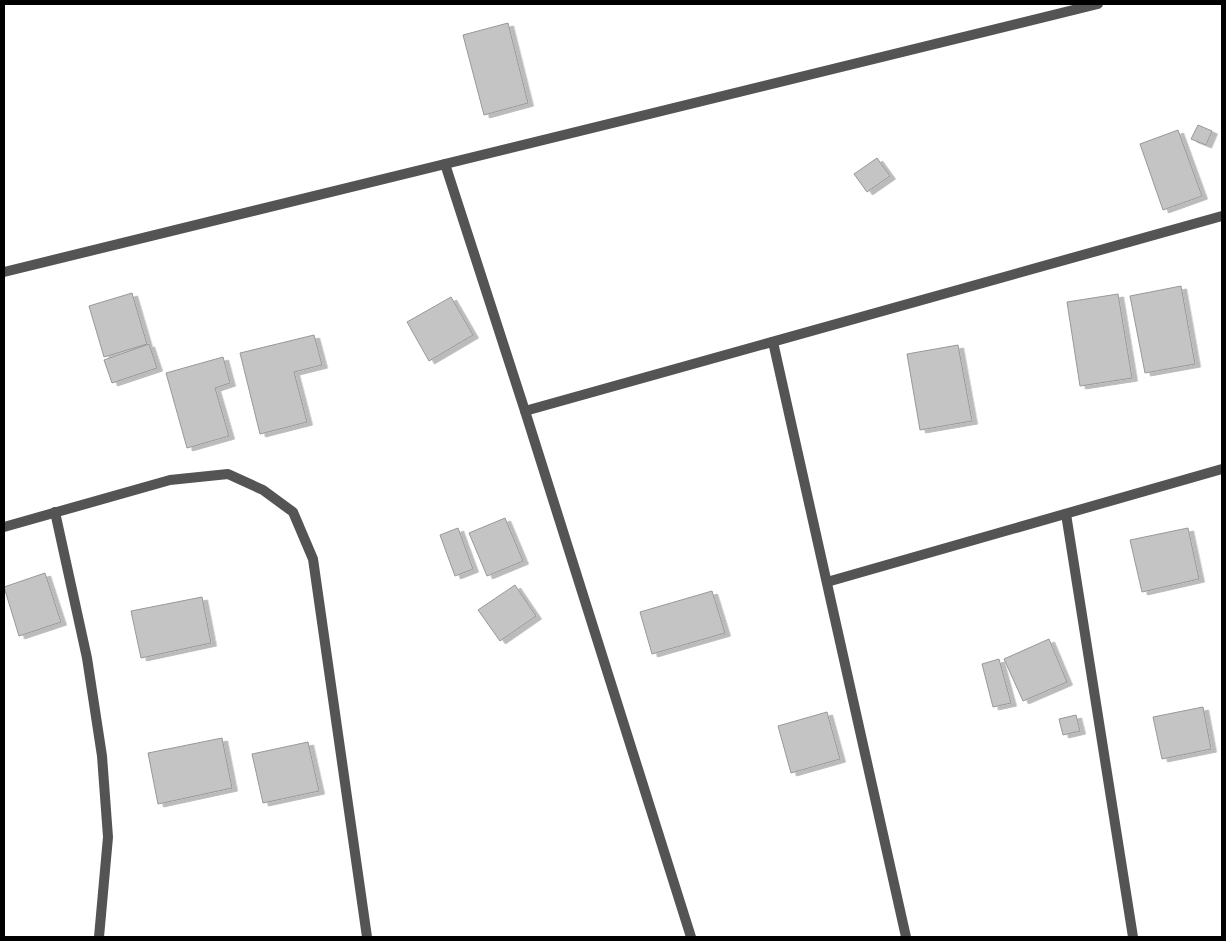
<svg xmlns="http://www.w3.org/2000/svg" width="1226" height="941" font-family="Lato,sans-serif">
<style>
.building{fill:#c4c4c4;stroke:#989898;filter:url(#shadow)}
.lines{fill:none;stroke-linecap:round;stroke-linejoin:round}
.street{stroke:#545454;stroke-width:10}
</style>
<defs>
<filter id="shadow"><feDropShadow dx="5.5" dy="3" stdDeviation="0" flood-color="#0004"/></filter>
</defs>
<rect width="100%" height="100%" fill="#fff"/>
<g class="building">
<polygon points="508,23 528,103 484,115 463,35"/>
<polygon points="1198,125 1212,131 1206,145 1191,139"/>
<polygon points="1178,130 1202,196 1163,210 1140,144"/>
<polygon points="877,158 890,176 867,192 854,174"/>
<polygon points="1181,286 1195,364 1145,373 1130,296"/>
<polygon points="132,293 147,344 104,357 89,306"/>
<polygon points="1118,294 1132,378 1080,386 1067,302"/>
<polygon points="451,297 473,335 429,361 407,322"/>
<polygon points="314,335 322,365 294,372 307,422 260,434 240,353"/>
<polygon points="149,344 157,368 112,383 104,360"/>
<polygon points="958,345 972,421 920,430 907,354"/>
<polygon points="223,357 230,383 215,388 229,436 187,448 166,373"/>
<polygon points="505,518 523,561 487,576 469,533"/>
<polygon points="458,528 473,569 455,576 440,535"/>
<polygon points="1188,528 1199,579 1142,592 1130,540"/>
<polygon points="45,573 61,622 19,636 4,587"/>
<polygon points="515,585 536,616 500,641 478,610"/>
<polygon points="712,591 725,633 652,654 640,612"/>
<polygon points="202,597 211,643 141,658 131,611"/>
<polygon points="1049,639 1067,682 1023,701 1004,659"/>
<polygon points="999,659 1011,703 993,707 982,664"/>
<polygon points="1203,707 1211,749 1162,759 1153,717"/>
<polygon points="827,712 840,759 791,773 778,726"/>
<polygon points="1076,715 1080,731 1063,735 1059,719"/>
<polygon points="222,738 232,788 158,804 148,753"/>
<polygon points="308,742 319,791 263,803 252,754"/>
</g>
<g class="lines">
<g class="street">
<polyline points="445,164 525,411 1222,216"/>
<polyline points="4,272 1098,4"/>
<polyline points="773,342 906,937"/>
<polyline points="525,411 691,937"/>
<polyline points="55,512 87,658 102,756 108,837 99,937"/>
<polyline points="1066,514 1133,937"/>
<polyline points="4,527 170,480 228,474 263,490 293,512 313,559 367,937"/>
<polyline points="827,582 1222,469"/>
</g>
</g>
<rect width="1226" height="941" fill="none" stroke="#000000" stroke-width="10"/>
</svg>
